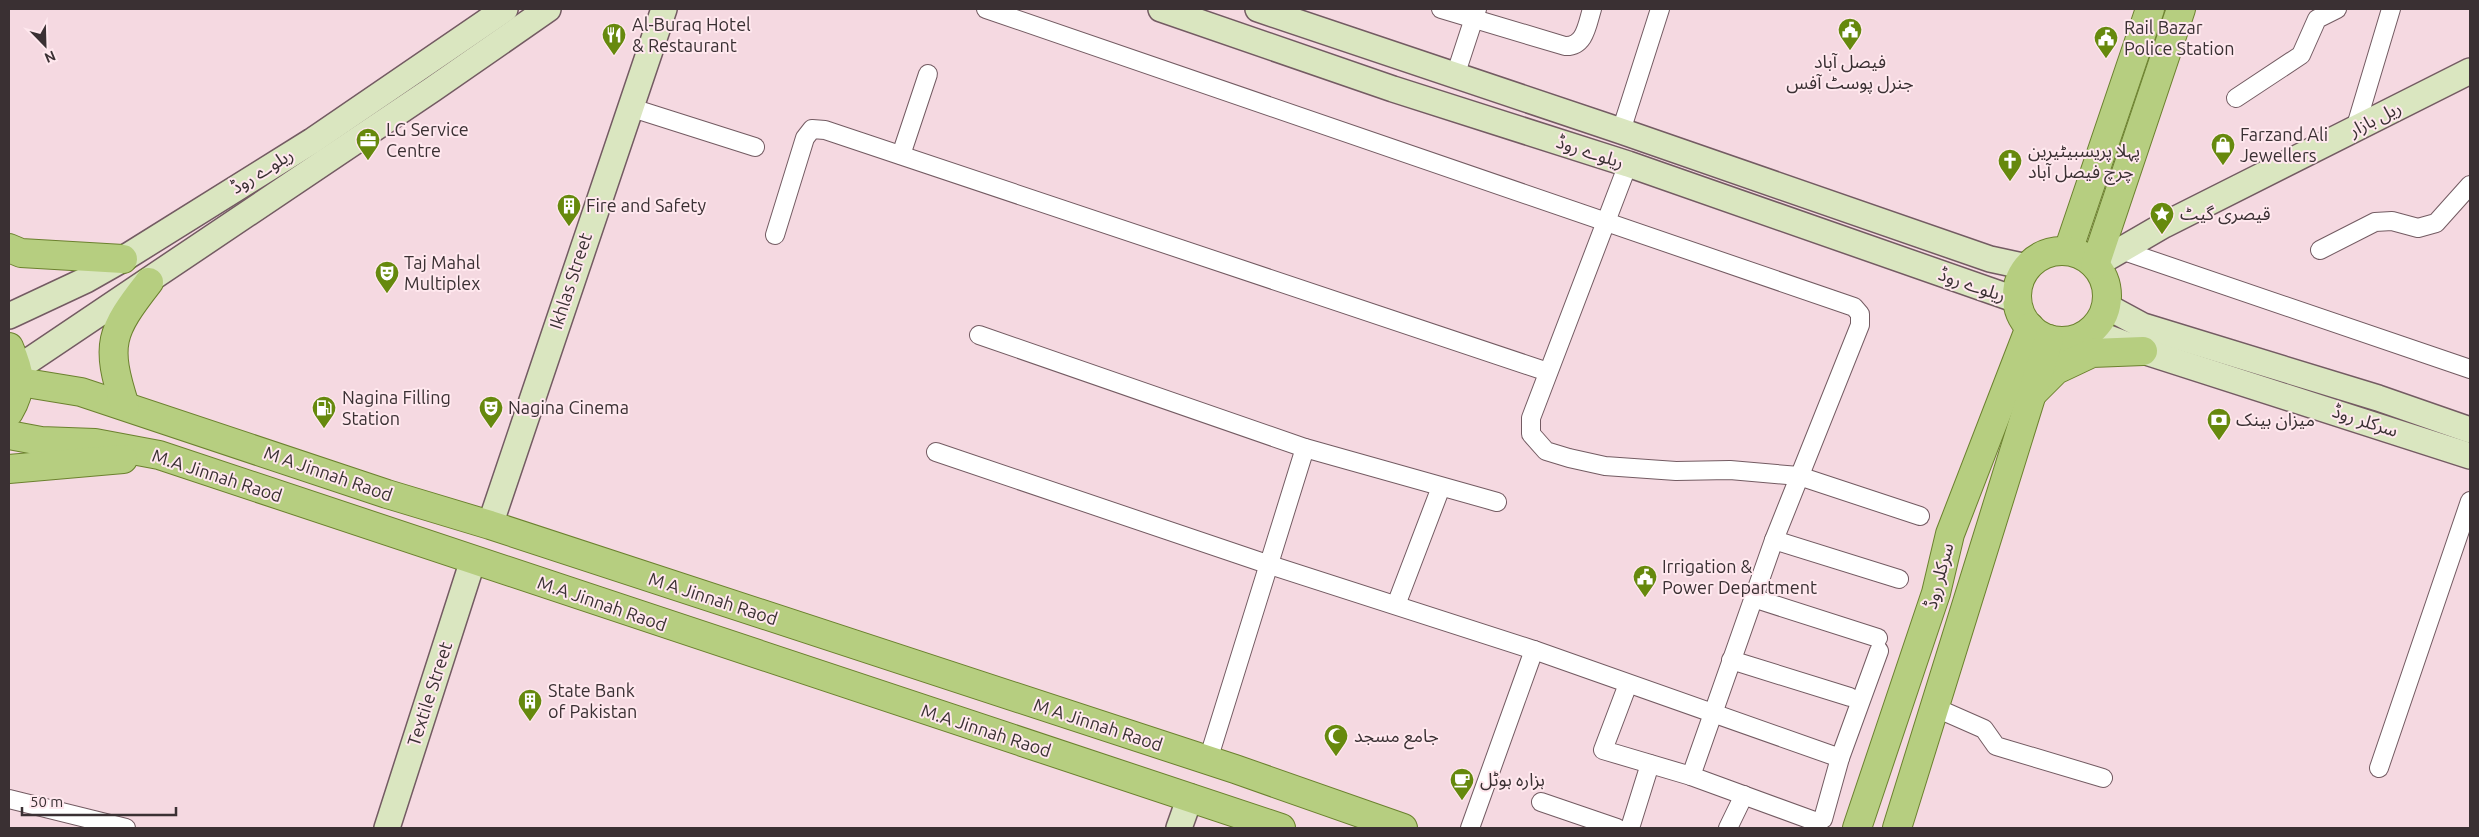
<svg xmlns="http://www.w3.org/2000/svg" width="2479" height="837" font-family="Ubuntu,'Noto Sans Arabic',sans-serif">
<style>
.lines{fill:none;stroke-linecap:round;stroke-linejoin:round}
.street-casing{stroke:#735b62;stroke-width:20}
.secondary-casing{stroke:#735b62;stroke-width:28}
.primary-casing{stroke:#6b812e;stroke-width:30}
.street{stroke:#fff;stroke-width:18}
.secondary{stroke:#dae6c0;stroke-width:25}
.primary{stroke:#b6ce80;stroke-width:28}
.labels{text-anchor:middle;stroke-width:4;stroke-linejoin:round;paint-order:stroke}
.poi-label{font-size:18px;fill:#3a3033;stroke:#ffe8ee;text-anchor:start}
.street-label{font-size:18px;fill:#3a3033;stroke:#ffe8ee}
</style>
<rect width="100%" height="100%" fill="#f5d9e1"/>
<g class="lines">
<defs>
<g id="street">
<polyline points="986,9 1854,307 1860,314 1860,325 1774,540 1691,776 1817,822 1823,819 1840,758 1879,651"/>
<path d="M1441 9 1565 46C1585 47 1587 25 1592 9"/>
<polyline points="1455,76 1477,9"/>
<polyline points="2236,98 2301,55 2317,19 2337,9"/>
<polyline points="629,107 755,147"/>
<polyline points="2355,129 2391,9"/>
<polyline points="1621,131 1660,9"/>
<polyline points="901,155 928,74"/>
<polyline points="1628,164 1531,418 1531,434 1546,451 1569,458 1605,466 1676,471 1730,470 1799,476 1920,516"/>
<polyline points="775,235 805,138 812,129 825,130 1548,372"/>
<polyline points="2121,250 2470,369"/>
<polyline points="2320,250 2375,222 2392,221 2418,228 2436,223 2470,185"/>
<polyline points="979,335 1305,448 1497,502"/>
<polyline points="936,452 1267,564 1534,650 1840,758"/>
<polyline points="1774,540 1899,579"/>
<polyline points="1753,598 1878,638"/>
<polyline points="1396,605 1441,487"/>
<polyline points="1731,660 1850,697"/>
<polyline points="1628,684 1603,750 1691,776"/>
<polyline points="1934,707 1984,729 1996,746 2103,778"/>
<polyline points="1208,760 1305,448"/>
<polyline points="2379,768 2470,501"/>
<polyline points="9,799 126,828"/>
<polyline points="1541,802 1617,828"/>
<polyline points="1470,828 1534,650"/>
<polyline points="1630,828 1650,764"/>
<polyline points="1728,828 1744,795"/>
</g>
<g id="secondary">
<polyline points="1161,9 1393,89 1628,164 2017,300"/>
<polyline points="1258,9 1621,131 1990,259 2027,267"/>
<polyline points="2095,265 2164,225 2470,71"/>
<polyline points="2106,306 2143,326 2378,398 2470,430"/>
<polyline points="9,316 86,280 123,259 312,141 505,9"/>
<polyline points="2090,331 2143,351 2470,456"/>
<polyline points="18,368 433,89 548,9"/>
<polyline points="490,525 664,9"/>
<polyline points="387,828 473,560"/>
<polyline points="1179,828 1190,797"/>
</g>
<g id="primary">
<polyline points="9,248 21,253 123,259"/>
<polyline points="2068,251 2150,9"/>
<circle cx="2062" cy="296" r="45"/>
<polyline points="2095,265 2181,9"/>
<path d="M9 347C20 372 24 387 9 412"/>
<polyline points="20,382 81,392 387,494 490,525 1235,769 1403,828"/>
<polyline points="2033,393 2056,370 2092,353 2143,351"/>
<path d="M125 406C105 344 110 332 149 282"/>
<polyline points="9,435 41,441 95,443 159,455 1281,828"/>
<polyline points="9,469 123,459"/>
<polyline points="1857,828 1936,593 1950,534 2030,327"/>
<polyline points="1897,828 2049,339"/>
</g>
</defs>
<use href="#street" class="street-casing"/>
<use href="#secondary" class="secondary-casing"/>
<use href="#primary" class="primary-casing"/>
<use href="#street" class="street"/>
<use href="#secondary" class="secondary"/>
<use href="#primary" class="primary"/>
</g>
<defs>
<symbol id="civic-pin" viewBox="-11 -11 22 30"><path d="M0 17L-7.5 6A9.5 9.5 0 1 1 7.5 6Z" fill="#66890d" stroke="#ffe8ee"/><path d="M-.6-6.5H3V-4.5H.6V-3L4-1V1h2V6H-6V1h2V-1L-.6-3ZM-1.2 2.5V6h2.4V2.5Z" fill="#fff"/></symbol>
<symbol id="restaurant-pin" viewBox="-11 -11 22 30"><path d="M0 17L-7.5 6A9.5 9.5 0 1 1 7.5 6Z" fill="#66890d" stroke="#ffe8ee"/><path d="M-5-6h1v4h1v-4h1v4h1v-4h1v5L-1.5 .5V6h-2V.5L-5-1ZM5-6V6H3V1.5H1.5Q1.5-4 5-6Z" fill="#fff"/></symbol>
<symbol id="office-pin" viewBox="-11 -11 22 30"><path d="M0 17L-7.5 6A9.5 9.5 0 1 1 7.5 6Z" fill="#66890d" stroke="#ffe8ee"/><path d="M-6-3h4V-5.5h4V-3h4V5H-6ZM-1-4.5V-3h2v-1.5ZM-6 0V1H6V0Z" fill="#fff"/></symbol>
<symbol id="shop-pin" viewBox="-11 -11 22 30"><path d="M0 17L-7.5 6A9.5 9.5 0 1 1 7.5 6Z" fill="#66890d" stroke="#ffe8ee"/><path d="M-5-2.5h2.3a2.7 3.5 0 0 1 5.4 0H5L5.5 6h-11ZM-1.5-2.5h3a1.5 2.3 0 0 0-3 0Z" fill="#fff"/></symbol>
<symbol id="church-pin" viewBox="-11 -11 22 30"><path d="M0 17L-7.5 6A9.5 9.5 0 1 1 7.5 6Z" fill="#66890d" stroke="#ffe8ee"/><path d="M-1.2-6h2.4v3.5h3.3v2.4h-3.3V6h-2.4V-.1h-3.3v-2.4h3.3Z" fill="#fff"/></symbol>
<symbol id="building-pin" viewBox="-11 -11 22 30"><path d="M0 17L-7.5 6A9.5 9.5 0 1 1 7.5 6Z" fill="#66890d" stroke="#ffe8ee"/><path d="M-4-6H4V6H1V3H-1V6H-4ZM-2.5-4.3h1.7v1.8h-1.7ZM.8-4.3h1.7v1.8H.8ZM-2.5-1h1.7V.8h-1.7ZM.8-1h1.7V.8H.8Z" fill="#fff"/></symbol>
<symbol id="sight-pin" viewBox="-11 -11 22 30"><path d="M0 17L-7.5 6A9.5 9.5 0 1 1 7.5 6Z" fill="#66890d" stroke="#ffe8ee"/><path d="M0-6L1.8-2.2L6-1.7L2.9 1.2L3.7 5.4L0 3.3L-3.7 5.4L-2.9 1.2L-6-1.7L-1.8-2.2Z" fill="#fff"/></symbol>
<symbol id="theatre-pin" viewBox="-11 -11 22 30"><path d="M0 17L-7.5 6A9.5 9.5 0 1 1 7.5 6Z" fill="#66890d" stroke="#ffe8ee"/><path d="M-5-5.5Q0-4 5-5.5V0Q5 5 0 6Q-5 5-5 0ZM-3.3-2.5H-1v1.5H-3.3ZM1-2.5H3.3v1.5H1ZM-2.8 1Q0 5.5 2.8 1Z" fill="#fff"/></symbol>
<symbol id="fuel-pin" viewBox="-11 -11 22 30"><path d="M0 17L-7.5 6A9.5 9.5 0 1 1 7.5 6Z" fill="#66890d" stroke="#ffe8ee"/><path d="M-5.5-6h7V0h2V4h1.3V-2.5L3-4.5l.8-.8L6-3V5H2.5V1h-1V6h-7ZM-4.2-4.7v3.2H.2V-4.7Z" fill="#fff"/></symbol>
<symbol id="bank-pin" viewBox="-11 -11 22 30"><path d="M0 17L-7.5 6A9.5 9.5 0 1 1 7.5 6Z" fill="#66890d" stroke="#ffe8ee"/><path d="M-6-4H6V4H-6ZM0-2.3a2.3 2.3 0 1 0 0 4.6a2.3 2.3 0 1 0 0-4.6Z" fill="#fff"/></symbol>
<symbol id="mosque-pin" viewBox="-11 -11 22 30"><path d="M0 17L-7.5 6A9.5 9.5 0 1 1 7.5 6Z" fill="#66890d" stroke="#ffe8ee"/><path d="M3.5-4.9A6 6 0 1 0 3.5 4.9A5 5 0 1 1 3.5-4.9Z" fill="#fff"/></symbol>
<symbol id="cafe-pin" viewBox="-11 -11 22 30"><path d="M0 17L-7.5 6A9.5 9.5 0 1 1 7.5 6Z" fill="#66890d" stroke="#ffe8ee"/><path d="M-5.5-4.5H6V0H3Q3 3.5 0 3.5H-2.5Q-5.5 3.5-5.5 0ZM3-3.2v2h1.7v-2ZM-6 4.5H4V6H-6Z" fill="#fff"/></symbol>
</defs>
<g fill-rule="evenodd">
<use href="#civic-pin" x="1836" y="16" width="28" height="38"/>
<use href="#restaurant-pin" x="600" y="21" width="28" height="38"/>
<use href="#civic-pin" x="2092" y="24" width="28" height="38"/>
<use href="#office-pin" x="354" y="126" width="28" height="38"/>
<use href="#shop-pin" x="2209" y="131" width="28" height="38"/>
<use href="#church-pin" x="1996" y="147" width="28" height="38"/>
<use href="#building-pin" x="555" y="192" width="28" height="38"/>
<use href="#sight-pin" x="2148" y="200" width="28" height="38"/>
<use href="#theatre-pin" x="373" y="259" width="28" height="38"/>
<use href="#fuel-pin" x="310" y="394" width="28" height="38"/>
<use href="#theatre-pin" x="477" y="394" width="28" height="38"/>
<use href="#bank-pin" x="2205" y="406" width="28" height="38"/>
<use href="#civic-pin" x="1631" y="563" width="28" height="38"/>
<use href="#building-pin" x="516" y="687" width="28" height="38"/>
<use href="#mosque-pin" x="1322" y="722" width="28" height="38"/>
<use href="#cafe-pin" x="1448" y="766" width="28" height="38"/>
</g>
<g class="labels">
<g class="poi-label">
<text x="632" y="31">Al-Buraq Hotel<tspan x="632" dy="21">&amp; Restaurant</tspan></text>
<text x="2124" y="34">Rail Bazar<tspan x="2124" dy="21">Police Station</tspan></text>
<text x="1850" y="68" text-anchor="middle">فیصل آباد<tspan x="1850" dy="21">جنرل پوسٹ آفس</tspan></text>
<text x="386" y="136">LG Service<tspan x="386" dy="21">Centre</tspan></text>
<text x="2240" y="141">Farzand Ali<tspan x="2240" dy="21">Jewellers</tspan></text>
<text x="2028" y="157">پہلا پریسبیٹیرین<tspan x="2028" dy="21">چرچ فیصل آباد</tspan></text>
<text x="586" y="212">Fire and Safety</text>
<text x="2180" y="220">قیصری گیٹ</text>
<text x="404" y="269">Taj Mahal<tspan x="404" dy="21">Multiplex</tspan></text>
<text x="342" y="404">Nagina Filling<tspan x="342" dy="21">Station</tspan></text>
<text x="508" y="414">Nagina Cinema</text>
<text x="2236" y="426">میزان بینک</text>
<text x="1662" y="573">Irrigation &amp;<tspan x="1662" dy="21">Power Department</tspan></text>
<text x="548" y="697">State Bank<tspan x="548" dy="21">of Pakistan</tspan></text>
<text x="1354" y="742">جامع مسجد</text>
<text x="1480" y="786">ہزارہ ہوٹل</text>
</g>
<g class="street-label">
<text transform="translate(2375 119) rotate(-27)" y="6">ریل بازار</text>
<text transform="translate(1590 152) rotate(18)" y="6">ریلوے روڈ</text>
<text transform="translate(262 171) rotate(-32)" y="6">ریلوے روڈ</text>
<text transform="translate(571 281) rotate(-72)" y="6">Ikhlas Street</text>
<text transform="translate(1972 285) rotate(19)" y="6">ریلوے روڈ</text>
<text transform="translate(2365 421) rotate(18)" y="6">سرکلر روڈ</text>
<text transform="translate(328 474) rotate(19)" y="6">M A Jinnah Raod</text>
<text transform="translate(217 476) rotate(18)" y="6">M.A Jinnah Raod</text>
<text transform="translate(1939 576) rotate(-75)" y="6">سرکلر روڈ</text>
<text transform="translate(713 599) rotate(18)" y="6">M A Jinnah Raod</text>
<text transform="translate(602 604) rotate(19)" y="6">M.A Jinnah Raod</text>
<text transform="translate(430 694) rotate(-72)" y="6">Textile Street</text>
<text transform="translate(1098 725) rotate(18)" y="6">M A Jinnah Raod</text>
<text transform="translate(986 731) rotate(18)" y="6">M.A Jinnah Raod</text>
</g>
</g>
<rect width="2479" height="837" fill="none" stroke="#3a3033" stroke-width="20"/>
<g transform="translate(45 45) rotate(157)" stroke="#ffe8ee" stroke-width="4" paint-order="stroke">
<path d="M0-4L9 19L0 12L-9 19Z" fill="#3a3033"/>
<text y="-8" font-size="14" font-weight="bold" text-anchor="middle" fill="#3a3033">N</text>
</g>
<path d="M22 807v8h154v-8" fill="none" stroke="#3a3033" stroke-width="2.5"/>
<text x="30" y="807" font-size="15" fill="#3a3033" stroke="#ffe8ee" stroke-width="4" paint-order="stroke">50 m</text>
</svg>
